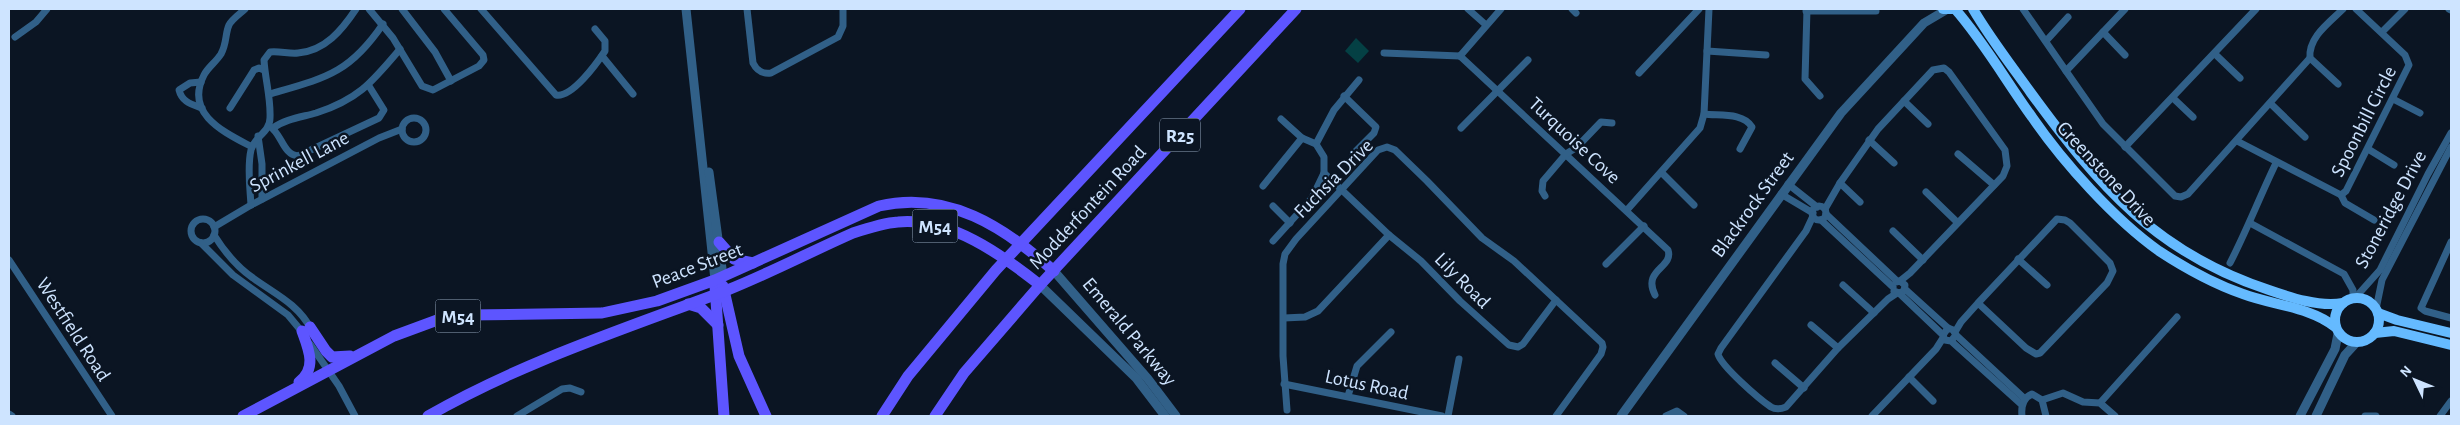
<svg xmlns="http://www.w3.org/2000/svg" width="2460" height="425" font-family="'Alegreya Sans',sans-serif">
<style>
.water{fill:#044044}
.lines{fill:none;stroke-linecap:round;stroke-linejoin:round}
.minor{stroke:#316088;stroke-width:7}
.tertiary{stroke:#316088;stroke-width:9}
.secondary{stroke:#65baff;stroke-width:10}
.primary{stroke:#5d55ff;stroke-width:11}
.labels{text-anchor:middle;stroke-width:5;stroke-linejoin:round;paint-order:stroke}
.shield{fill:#0b1523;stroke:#94a6bd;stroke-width:1}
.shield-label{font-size:19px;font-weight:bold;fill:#cee4ff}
.street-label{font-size:20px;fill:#cee4ff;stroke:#0b1523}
</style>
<rect width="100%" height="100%" fill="#0b1523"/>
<polygon class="water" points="1356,38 1369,51 1358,63 1345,51"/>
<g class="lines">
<g class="minor">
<path d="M245 9C241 13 232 19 229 25 225 34 227 43 221 54 216 62 208 67 204 75 184 114 224 132 252 147"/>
<polyline points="369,9 393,38 422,86 433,90 479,66 484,60 483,55 444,9"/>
<polyline points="402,9 435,52 451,81"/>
<path d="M481 9 556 95C572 98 597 63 605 51V41L595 29"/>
<path d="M747 9 753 63C757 71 762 74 771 73L838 37 843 26V9"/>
<polyline points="1468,9 1486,25"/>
<polyline points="1572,9 1576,13"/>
<polyline points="1807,9 1805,79 1820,96"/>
<polyline points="2023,9 2066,71 2125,9"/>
<polyline points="2449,9 2451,10"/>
<polyline points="1806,11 1876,11"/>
<polyline points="2103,32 2125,55"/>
<polyline points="2382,32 2405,9"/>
<polyline points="15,37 36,22 47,9"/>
<polyline points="2046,41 2068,17"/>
<polyline points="1707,51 1766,55"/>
<polyline points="1384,53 1460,56"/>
<polyline points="2215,54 2240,78"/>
<polyline points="602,56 633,94"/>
<path d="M1460 56 1668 250C1674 268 1642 269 1655 295"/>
<polyline points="1460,56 1501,9"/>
<polyline points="2066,71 2103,124 2175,196 2181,197 2188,194 2310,58"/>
<polyline points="1639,73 1699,9"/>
<path d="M201 82 190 83 179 90C182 102 191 104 202 108"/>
<path d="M2338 84 2310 58C2308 37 2330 22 2343 9"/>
<path d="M270 94C325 78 349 74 383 24"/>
<polyline points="1344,96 1376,127 1374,133 1353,154"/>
<polyline points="2173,98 2193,117"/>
<polyline points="2393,99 2420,113"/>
<polyline points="1904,101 1928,124"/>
<polyline points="2271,104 2305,137"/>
<polyline points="230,108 254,70 259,68 264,70"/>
<path d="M1704 114C1719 116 1743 112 1752 127L1740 149"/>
<circle cx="414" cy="130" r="12"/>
<polyline points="1281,119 1302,138 1316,144 1324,157 1324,173 1389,235 1421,261 1460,301 1509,345 1518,347 1523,344 1556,300"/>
<path d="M269 126C282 133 282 154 298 156L379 118 384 110 369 86"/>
<path d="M273 128C285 119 302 117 316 113 359 99 372 82 400 49"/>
<polyline points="1461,128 1528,60"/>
<polyline points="258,136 262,164 262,199"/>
<polyline points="1869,140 1894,163"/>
<polyline points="2237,141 2341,195 2346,191 2409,65 2405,55 2356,9"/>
<polyline points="1316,144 1334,110 1359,80"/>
<polyline points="2125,147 2256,9"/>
<polyline points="2368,149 2394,165"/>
<polyline points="1958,154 1994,185"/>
<polyline points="1662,173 1694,205"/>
<polyline points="1840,183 1860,202"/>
<polyline points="1788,184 1817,207"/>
<polyline points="1263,186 1302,138"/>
<polyline points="1926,192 1957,222"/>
<polyline points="1781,194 1813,213"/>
<polyline points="2341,195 2345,203 2374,220"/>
<polyline points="1545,196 1542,191 1543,181 1566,154 1577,147 1601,122 1612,123"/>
<path d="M251 205C250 188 247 167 251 150 254 137 270 132 270 118 271 98 265 79 264 60L270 52C280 51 289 54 298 53 325 51 342 30 356 9"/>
<polyline points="1273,206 1290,223"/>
<circle cx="1819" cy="213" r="7"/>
<polyline points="1825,209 1840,183 1878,129 1933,70 1944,68 1949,72 2005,150 2007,166 2003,176 1910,273 1900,281"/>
<polyline points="1627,210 1700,128 1704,114 1709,9"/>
<polyline points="1826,214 1897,281"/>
<path d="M1813 216 1806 231 1721 348 1718 354C1721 366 1759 399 1771 407 1776 410 1781 409 1786 407L1838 348 1888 299 1897 293"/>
<circle cx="203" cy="231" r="12"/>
<polyline points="1821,220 1893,287"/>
<polyline points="2250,223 2344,274 2353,290 2353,298"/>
<polyline points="214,227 251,205 379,138 402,129"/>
<polyline points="1893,231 1923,260"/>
<path d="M214 235C224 251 237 267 253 278 275 294 298 304 311 329"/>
<polyline points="1273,241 1312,198 1324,173"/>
<polyline points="2451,242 2421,308 2425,311 2451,318"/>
<polyline points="201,243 233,275 288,315 303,333"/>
<polyline points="2018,259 2047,285"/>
<polyline points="9,260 112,416"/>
<path d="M2230 263C2247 230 2260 196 2276 163"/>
<polyline points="1606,264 1644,226"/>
<polyline points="1896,282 1900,281 1905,285 1904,291 1899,293"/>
<polyline points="1843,285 1874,313"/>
<polyline points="1905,289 1948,328"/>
<polyline points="1894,291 1899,293 1943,335"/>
<polyline points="2355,298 2380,270 2428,174 2451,133"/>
<polyline points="2376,309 2382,280 2451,147"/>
<polyline points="1284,318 1305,317 1318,311 1389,235"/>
<polyline points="1811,325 1838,348"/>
<polyline points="1955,332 1961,322 1978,303 2057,219 2065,220 2070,223 2110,263 2113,271 2107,283 2040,353 2036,354 2026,348 1978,303"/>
<polyline points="1956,335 2025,399"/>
<polyline points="1951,341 1956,335 1953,330 1948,328 1943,335 1945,340 1951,341 2022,405"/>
<polyline points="310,344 339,386 355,416"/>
<polyline points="1775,363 1804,388"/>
<polyline points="1909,377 1933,401"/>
<polyline points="1284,384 1442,416"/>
<polyline points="1348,396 1357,366 1391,332"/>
<polyline points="2042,400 2063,393 2083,402 2100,403 2115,416"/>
<polyline points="2100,403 2177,317"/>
<polyline points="1287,410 1283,356 1283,264 1285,254 1296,239 1378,150 1387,147 1395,150 1427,181 1482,238 1514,261 1602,343 1603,347 1601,354 1556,416"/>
<polyline points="9,414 12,416"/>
<polyline points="517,416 562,389 570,388 581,392"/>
<polyline points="1448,416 1459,359"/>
<polyline points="1666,416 1677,411 1684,416"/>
<polyline points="1872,416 1936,349 1943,338"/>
<path d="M2022 416C2021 407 2023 398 2032 394L2042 400 2046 416"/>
<polyline points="2365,416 2376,416"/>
<polyline points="2440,416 2451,401"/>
</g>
<g class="tertiary">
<polyline points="686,9 715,280"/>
<polyline points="709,172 723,276"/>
<polyline points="1054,271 1148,379 1176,416"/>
<polyline points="1040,285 1136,378 1165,416"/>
<polyline points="1621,416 1841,113 1924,23 1946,10"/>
<polyline points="2300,416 2335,349 2338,334"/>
<polyline points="2316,416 2345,355 2356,343"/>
</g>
<g class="secondary">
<polyline points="1943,9 1957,9"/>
<path d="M1955 9C1984 42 2006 81 2032 117 2063 162 2114 219 2159 251 2185 268 2214 284 2243 294 2272 305 2311 307 2335 327"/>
<path d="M1973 9C1990 38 2011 65 2031 93 2099 186 2156 253 2269 290 2292 298 2319 307 2343 303"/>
<circle cx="2357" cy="320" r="22"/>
<polyline points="2378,313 2397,320 2451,333"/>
<polyline points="2375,333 2394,331 2451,345"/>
</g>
<g class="primary">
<polyline points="719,242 734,259 753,263"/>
<polyline points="715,286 724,416"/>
<polyline points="723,286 739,356 766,416"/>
<polyline points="688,304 701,308 718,325"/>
<polyline points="310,327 326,351 332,357 350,356"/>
<path d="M299 382C317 368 309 350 302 331"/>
<path d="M243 416 394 336 440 319 469 315 602 313 657 301 715 280 879 206C948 190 1004 227 1054 271"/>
<path d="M428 416C522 362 624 329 725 291 768 274 810 252 853 233 868 228 883 223 898 222 950 217 1002 255 1040 285"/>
<polyline points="882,416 908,376 996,270 1240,9"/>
<polyline points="935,416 964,373 1040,285 1296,9"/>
</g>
</g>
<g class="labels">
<g class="shield">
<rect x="1160" y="118.5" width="40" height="33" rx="4"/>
<rect x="912.5" y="209.5" width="45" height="33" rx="4"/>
<rect x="435.5" y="299.5" width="45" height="33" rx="4"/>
</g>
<g class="shield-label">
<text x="1180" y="142">R25</text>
<text x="935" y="233">M54</text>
<text x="458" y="323">M54</text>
</g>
<g class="street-label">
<text transform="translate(2363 121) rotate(-63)" y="7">Spoonbill Circle</text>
<text transform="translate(1575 140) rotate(43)" y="7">Turquoise Cove</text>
<text transform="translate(299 161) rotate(-28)" y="7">Sprinkell Lane</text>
<text transform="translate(2107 173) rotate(47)" y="7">Greenstone Drive</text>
<text transform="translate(1333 178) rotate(-45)" y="7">Fuchsia Drive</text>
<text transform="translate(1752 204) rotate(-54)" y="7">Blackrock Street</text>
<text transform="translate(1087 207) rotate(-47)" y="7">Modderfontein Road</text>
<text transform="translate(2390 209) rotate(-62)" y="7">Stoneridge Drive</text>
<text transform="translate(697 265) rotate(-21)" y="7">Peace Street</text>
<text transform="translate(1463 280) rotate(45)" y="7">Lily Road</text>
<text transform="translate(74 329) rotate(57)" y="7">Westfield Road</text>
<text transform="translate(1130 331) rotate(50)" y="7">Emerald Parkway</text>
<text transform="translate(1367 384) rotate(12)" y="7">Lotus Road</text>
</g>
</g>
<rect width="2460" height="425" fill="none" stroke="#cee4ff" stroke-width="20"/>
<g transform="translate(2415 380) rotate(313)" stroke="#0b1523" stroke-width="4" paint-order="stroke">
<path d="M0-4L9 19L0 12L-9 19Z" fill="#cee4ff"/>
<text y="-8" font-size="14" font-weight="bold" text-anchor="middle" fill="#cee4ff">N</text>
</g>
</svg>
